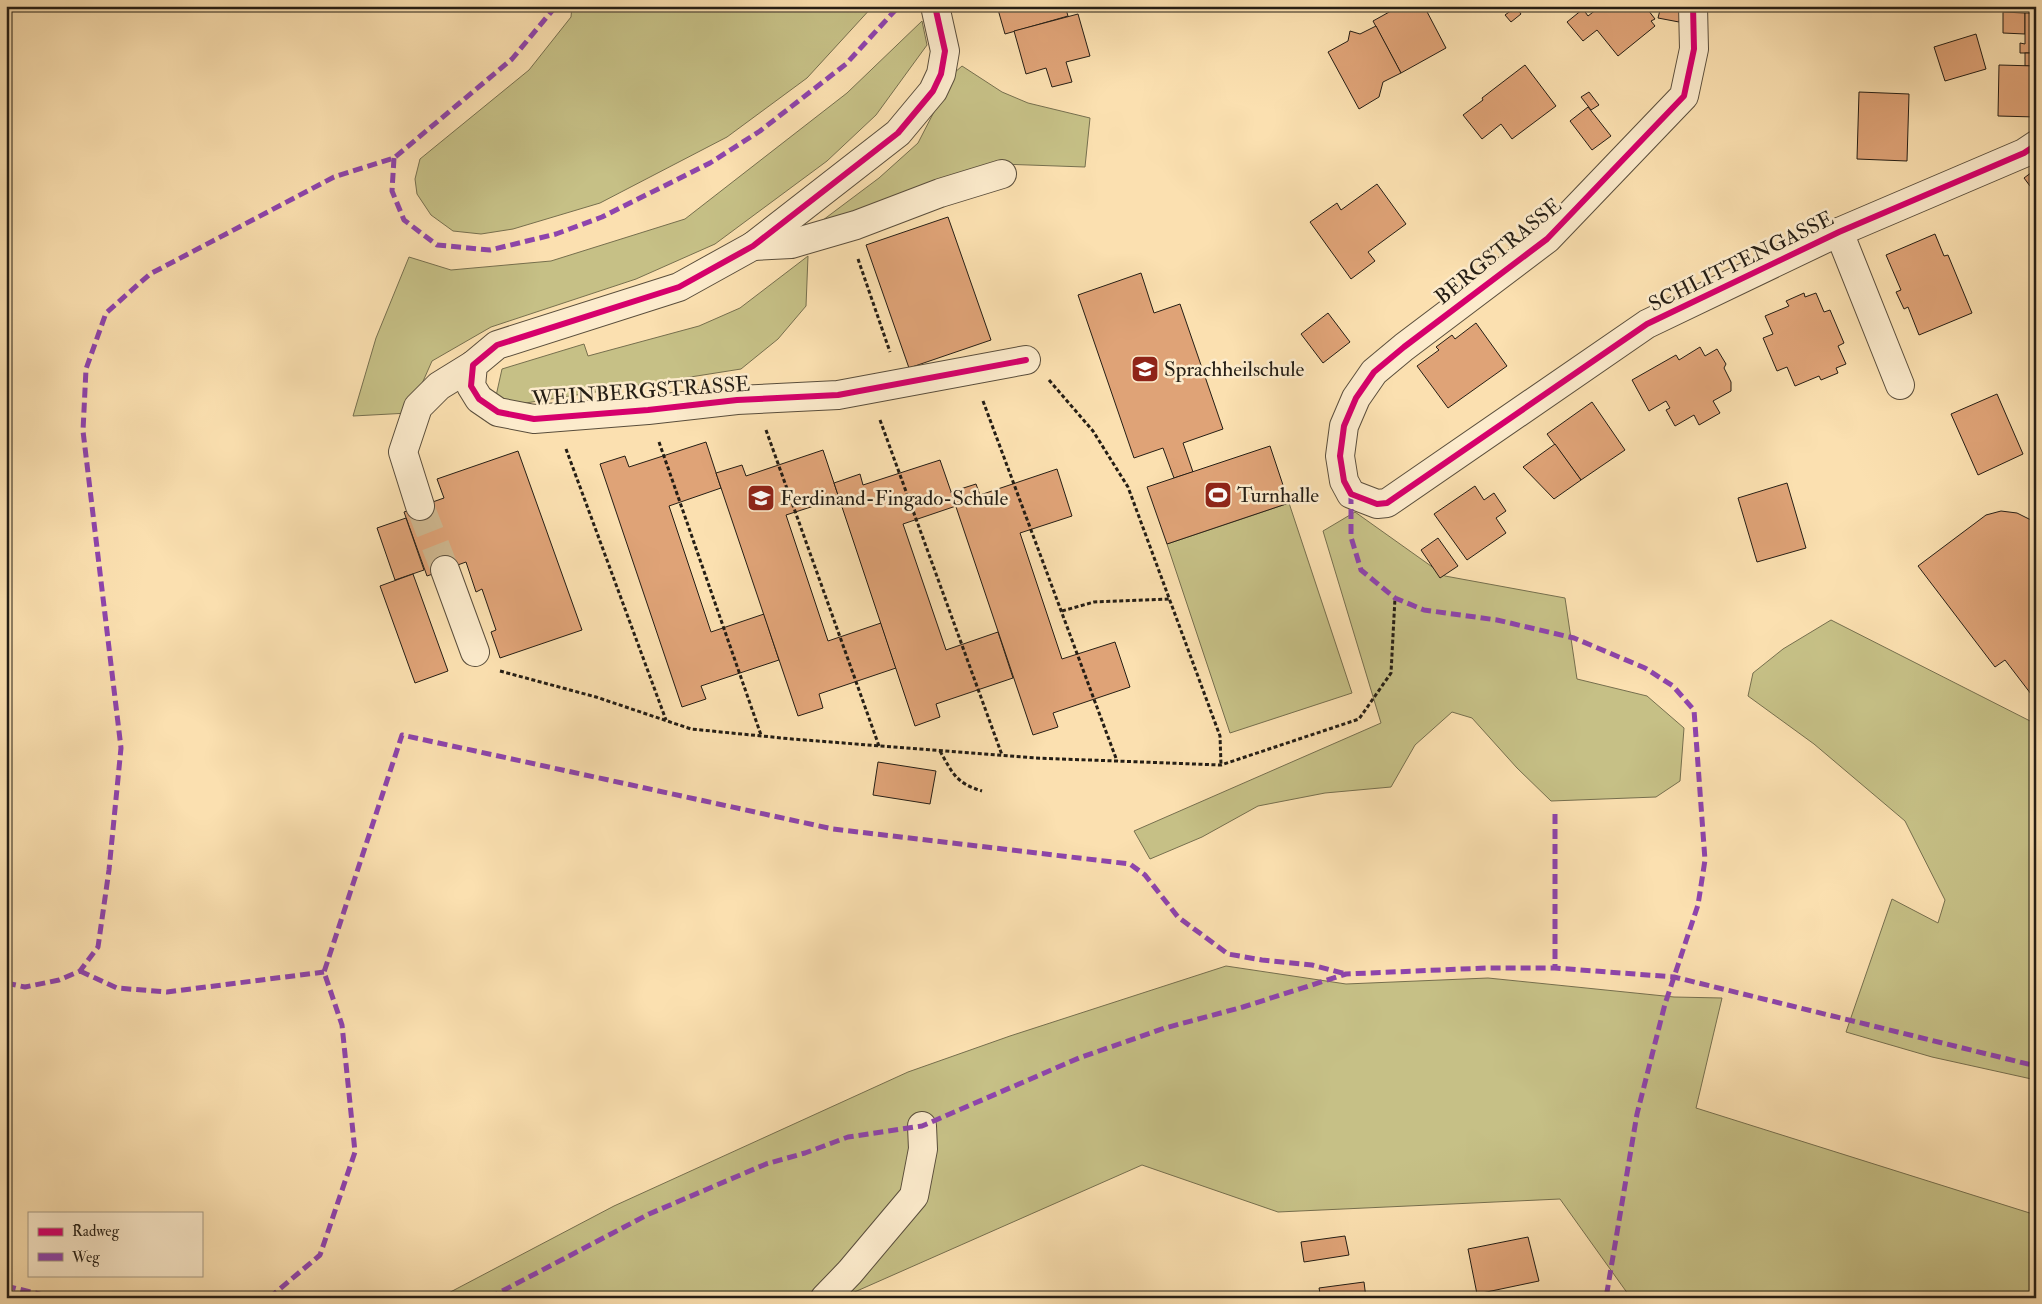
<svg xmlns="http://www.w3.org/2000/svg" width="2042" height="1304" font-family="'IM FELL Double Pica',serif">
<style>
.green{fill:#c6c086;stroke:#766f4e}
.building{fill:#dfa377;stroke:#251e15}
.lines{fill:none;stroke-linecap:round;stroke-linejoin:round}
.minor-tunnel{stroke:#d0b991;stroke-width:28;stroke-dasharray:28 14;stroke-linecap:butt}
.minor-casing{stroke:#5a4e3c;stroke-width:30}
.path{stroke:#251e15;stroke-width:3;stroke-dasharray:4 2.5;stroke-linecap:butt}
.minor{stroke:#fcebcc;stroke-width:28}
.quiet{stroke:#8e44ad;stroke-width:5;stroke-dasharray:10 5;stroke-linecap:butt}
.cycleway-casing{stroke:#fcebcc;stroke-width:9}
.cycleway{stroke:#d6006c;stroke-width:6}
.labels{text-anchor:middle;stroke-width:5;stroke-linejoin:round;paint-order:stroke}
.street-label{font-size:21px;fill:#251e15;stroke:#fcebcc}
.poi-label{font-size:21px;fill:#251e15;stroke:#fcebcc;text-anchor:start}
</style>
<rect width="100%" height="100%" fill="#fbe0b0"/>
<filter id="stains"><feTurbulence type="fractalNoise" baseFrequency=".004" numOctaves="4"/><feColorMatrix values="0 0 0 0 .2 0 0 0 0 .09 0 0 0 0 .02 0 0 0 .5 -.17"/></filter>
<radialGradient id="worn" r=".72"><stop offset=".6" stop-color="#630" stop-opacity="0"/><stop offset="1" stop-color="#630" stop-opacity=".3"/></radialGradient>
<g class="green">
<polygon points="572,6 873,6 807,78 727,137 600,203 513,229 481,234 453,231 431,215 417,194 415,179 420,159 529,70 571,17"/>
<polygon points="922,21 927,45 876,115 827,161 715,244 636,279 491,327 432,361 409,413 353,416 376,338 409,257 451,270 551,261 685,219 847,93"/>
<polygon points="962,66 1002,92 1028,103 1090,118 1085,167 1000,164 807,232 879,178 918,143 954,73"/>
<polygon points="808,256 806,306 778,339 741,369 513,405 496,396 502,369 584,344 588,356 699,326 740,308"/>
<polygon points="1289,503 1352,693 1230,733 1167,544"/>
<polygon points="1355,512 1445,576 1565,598 1577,679 1647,696 1684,728 1680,781 1656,797 1551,801 1517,768 1472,718 1452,712 1415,745 1391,787 1325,793 1258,806 1202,837 1150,859 1134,831 1381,723 1323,531"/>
<polygon points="1831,620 2036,724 2036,1080 1932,1057 1846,1032 1892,899 1938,923 1945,900 1905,821 1814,744 1748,696 1753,673 1783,649"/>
<polygon points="1226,966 1346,984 1488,978 1674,997 1722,998 1696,1108 2036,1215 2036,1298 1639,1298 1628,1294 1560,1199 1278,1212 1142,1165 841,1298 439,1298 614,1206 908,1072 1010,1036"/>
</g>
<g class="building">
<polygon points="997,6 1065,6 1068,16 1005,34"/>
<polygon points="1400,6 1424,6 1446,48 1401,73 1373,21"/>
<polygon points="1601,6 1638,6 1640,8 1645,6 1655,19 1651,21 1655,26 1618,56 1597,30 1583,41 1567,22 1583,9 1588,16"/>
<polygon points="1661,6 1682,7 1679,22 1658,18"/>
<polygon points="1516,7 1521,14 1511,22 1505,15"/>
<polygon points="2003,12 2025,13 2025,34 2003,33"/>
<polygon points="2025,13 2036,13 2036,53 2020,53 2020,43 2025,44"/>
<polygon points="1078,14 1090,56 1066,62 1072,82 1052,87 1046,68 1026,74 1014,31"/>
<polygon points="1376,26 1401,73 1383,82 1379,97 1359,109 1328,52 1348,41 1350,31 1360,34"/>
<polygon points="1976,34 1986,69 1945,81 1934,47"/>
<rect x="2025" y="53" width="11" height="13"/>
<polygon points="1525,65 1556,106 1512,139 1501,124 1482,139 1463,115 1483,100 1482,98"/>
<polygon points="1999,65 2036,66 2036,117 1998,116"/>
<polygon points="1589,92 1599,105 1591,110 1581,97"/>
<polygon points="1859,92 1909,94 1907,161 1857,159"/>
<polygon points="1588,107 1611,136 1592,150 1570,121"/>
<polygon points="2036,169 2036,194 2024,178"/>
<polygon points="1377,184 1406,224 1368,252 1375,261 1351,279 1310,222 1337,203 1341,210"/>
<polygon points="948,217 991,340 909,368 866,245"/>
<polygon points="1935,234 1944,256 1948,255 1972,313 1919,335 1908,307 1904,309 1896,292 1901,290 1886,255"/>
<polygon points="1141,273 1154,313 1180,304 1223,429 1183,443 1193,472 1174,478 1163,448 1134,458 1078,295"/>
<polygon points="1804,293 1805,297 1816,293 1824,312 1830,310 1844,343 1838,346 1846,364 1836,368 1838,373 1821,380 1819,376 1795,386 1787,367 1777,371 1763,338 1773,334 1765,316 1789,306 1786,301"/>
<polygon points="1328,313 1350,342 1323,363 1301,334"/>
<polygon points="1476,323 1507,366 1448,408 1417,366 1439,350 1436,347 1452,335 1455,339"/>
<polygon points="1700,347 1705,356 1717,349 1726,364 1724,368 1731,382 1731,391 1713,401 1720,413 1699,425 1694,415 1675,426 1666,410 1670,408 1666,401 1649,411 1632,380 1676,355 1679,360"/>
<polygon points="1997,394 2023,454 1978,475 1951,414"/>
<polygon points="1592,402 1625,450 1581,480 1547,434"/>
<polygon points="706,442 721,488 669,506 711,632 764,614 779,660 701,686 706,699 682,707 600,464 625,456 629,467"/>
<polygon points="1555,444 1581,480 1554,499 1523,467"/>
<polygon points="1270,446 1289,503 1167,544 1147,487"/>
<polygon points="823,450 839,498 786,515 828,641 881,623 896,668 819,694 823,708 798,716 716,473 742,465 746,476"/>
<polygon points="518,451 582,630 500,658 491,632 496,630 482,589 476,592 466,562 427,576 404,512 444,498 437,479"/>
<polygon points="940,460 956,506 903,524 946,650 998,632 1013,678 936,704 940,717 915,726 834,483 860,474 863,485"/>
<polygon points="1057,469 1072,516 1020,533 1062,659 1115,642 1130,687 1053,713 1058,727 1033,735 951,492 976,484 980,495"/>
<polygon points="1787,483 1806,548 1757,562 1738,498"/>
<polygon points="1475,486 1484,500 1494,493 1506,511 1496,518 1506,533 1467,560 1434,514"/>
<polygon points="2001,511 2017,513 2031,520 2036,525 2036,691 2031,694 2005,660 1995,667 1918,566 1986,515"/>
<polygon points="406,518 424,570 395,580 377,528"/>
<polygon points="1438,538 1458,566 1440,578 1421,550"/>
<polygon points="413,574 448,671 415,683 380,586"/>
<polygon points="878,762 936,771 930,804 873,795"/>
<polygon points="1345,1236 1349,1255 1304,1262 1301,1242"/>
<polygon points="1528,1237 1539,1281 1477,1294 1468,1249"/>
<polygon points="1364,1282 1366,1298 1321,1298 1319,1288"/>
</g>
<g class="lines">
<polyline class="minor-tunnel" points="420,506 445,570"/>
<defs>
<g id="minor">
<polyline points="935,6 945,51 941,74 933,91 898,133 753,246 679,287 497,345 473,365 471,386 479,399 498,412 534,419 648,410 737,400 838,395 1026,360"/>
<polyline points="1693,6 1694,49 1684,96 1547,239 1404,347 1374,372 1356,398 1344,426 1340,456 1344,481 1351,494 1377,504 1387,503 1647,324 1839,232 2024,153 2036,145"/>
<polyline points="1839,232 1900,385"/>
<polyline points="753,246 791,244 856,225 940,193 1002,174"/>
<polyline points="420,506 403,452 418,407 439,386 473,365"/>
<polyline points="445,570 475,652"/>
<polyline points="825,1298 850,1272 914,1196 923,1149 922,1126"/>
</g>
</defs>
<use href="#minor" class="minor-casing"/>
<g class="path">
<polyline points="858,259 890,352"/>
<polyline points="1049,380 1093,431 1128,487 1220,736 1221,765"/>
<polyline points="983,401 1117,761"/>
<polyline points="880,420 1002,755"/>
<polyline points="766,430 879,746"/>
<polyline points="659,442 761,735"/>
<polyline points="566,449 666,720"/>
<polyline points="1062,611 1094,602 1169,599"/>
<polyline points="500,671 596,697 691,729 792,739 1036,758 1221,765 1359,719 1391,673 1395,598"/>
<path d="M940 751C953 774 956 783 982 791"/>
</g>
<use href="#minor" class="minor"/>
<g class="quiet">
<polyline points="394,158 392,191 404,220 437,245 490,250 556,234 602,217 710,163 760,131 846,64 899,6"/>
<polyline points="1351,494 1351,537 1361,570 1395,598 1424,610 1497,620 1574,638 1645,668 1673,686 1694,710 1705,860 1698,905 1665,1004 1637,1114 1606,1298"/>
<polyline points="1555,814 1555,968"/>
<polyline points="80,971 117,988 167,992 324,972"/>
<polyline points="6,983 25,987 59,980 80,971 98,947 109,870 121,748 83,431 86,369 106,313 150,274 334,177 394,158 512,59 556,6"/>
<polyline points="6,1286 56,1298"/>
<polyline points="269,1298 320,1255 355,1152 342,1025 324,972 402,735 833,829 1130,864 1145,875 1178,917 1228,954 1262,960 1312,965 1346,974"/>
<polyline points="489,1298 649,1214 766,1164 805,1153 848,1137 922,1126 1079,1058 1165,1028 1243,1007 1346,974 1486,968 1555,968 1674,977 2036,1066"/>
</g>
<defs>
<g id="cycleway">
<polyline points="935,6 945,51 941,74 933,91 898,133 753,246 679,287 497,345 473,365 471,386 479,399 498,412 534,419 648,410 737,400 838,395 1026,360"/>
<polyline points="1693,6 1694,49 1684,96 1547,239 1404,347 1374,372 1356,398 1344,426 1340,456 1344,481 1351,494 1377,504 1387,503 1647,324 1839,232 2024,153 2036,145"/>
</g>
</defs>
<use href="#cycleway" class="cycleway-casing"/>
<use href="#cycleway" class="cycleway"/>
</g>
<defs>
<symbol id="school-square" viewBox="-11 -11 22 22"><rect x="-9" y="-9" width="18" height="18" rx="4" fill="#8f2418" stroke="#fcebcc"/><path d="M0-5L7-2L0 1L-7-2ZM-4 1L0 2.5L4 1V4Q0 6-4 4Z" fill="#fff"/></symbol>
<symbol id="stadium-square" viewBox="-11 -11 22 22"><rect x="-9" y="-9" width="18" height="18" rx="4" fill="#8f2418" stroke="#fcebcc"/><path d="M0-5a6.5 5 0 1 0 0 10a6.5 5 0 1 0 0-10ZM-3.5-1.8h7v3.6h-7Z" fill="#fff"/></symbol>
</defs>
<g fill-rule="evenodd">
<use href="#school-square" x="1129" y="353" width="32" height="32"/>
<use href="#stadium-square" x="1202" y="479" width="32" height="32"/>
<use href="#school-square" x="745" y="482" width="32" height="32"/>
</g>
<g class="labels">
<g class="street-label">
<text transform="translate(1498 251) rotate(-39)" y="7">BERGSTRASSE</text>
<text transform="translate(1741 261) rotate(-26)" y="7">SCHLITTENGASSE</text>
<text transform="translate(641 391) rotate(-4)" y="7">WEINBERGSTRASSE</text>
</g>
<g class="poi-label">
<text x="1164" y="376">Sprachheilschule</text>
<text x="1237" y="502">Turnhalle</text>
<text x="780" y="505">Ferdinand-Fingado-Schule</text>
</g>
</g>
<rect width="2042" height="1304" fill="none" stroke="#fbe0b0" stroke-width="25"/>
<rect x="8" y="8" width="2027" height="1289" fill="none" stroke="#251e15" stroke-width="2.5"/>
<rect x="12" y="12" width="2017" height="1279" fill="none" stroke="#251e15"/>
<rect x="28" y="1212" width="175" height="65" fill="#fcebcc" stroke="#a69983"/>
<rect x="38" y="1228" width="25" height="8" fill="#d6006c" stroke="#a69983"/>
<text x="72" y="1236" font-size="15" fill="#251e15">Radweg</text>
<rect x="38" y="1253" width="25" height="8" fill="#8e44ad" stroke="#a69983"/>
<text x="72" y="1262" font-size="15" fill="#251e15">Weg</text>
<rect width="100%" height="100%" filter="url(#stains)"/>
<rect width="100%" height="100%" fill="url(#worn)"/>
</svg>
